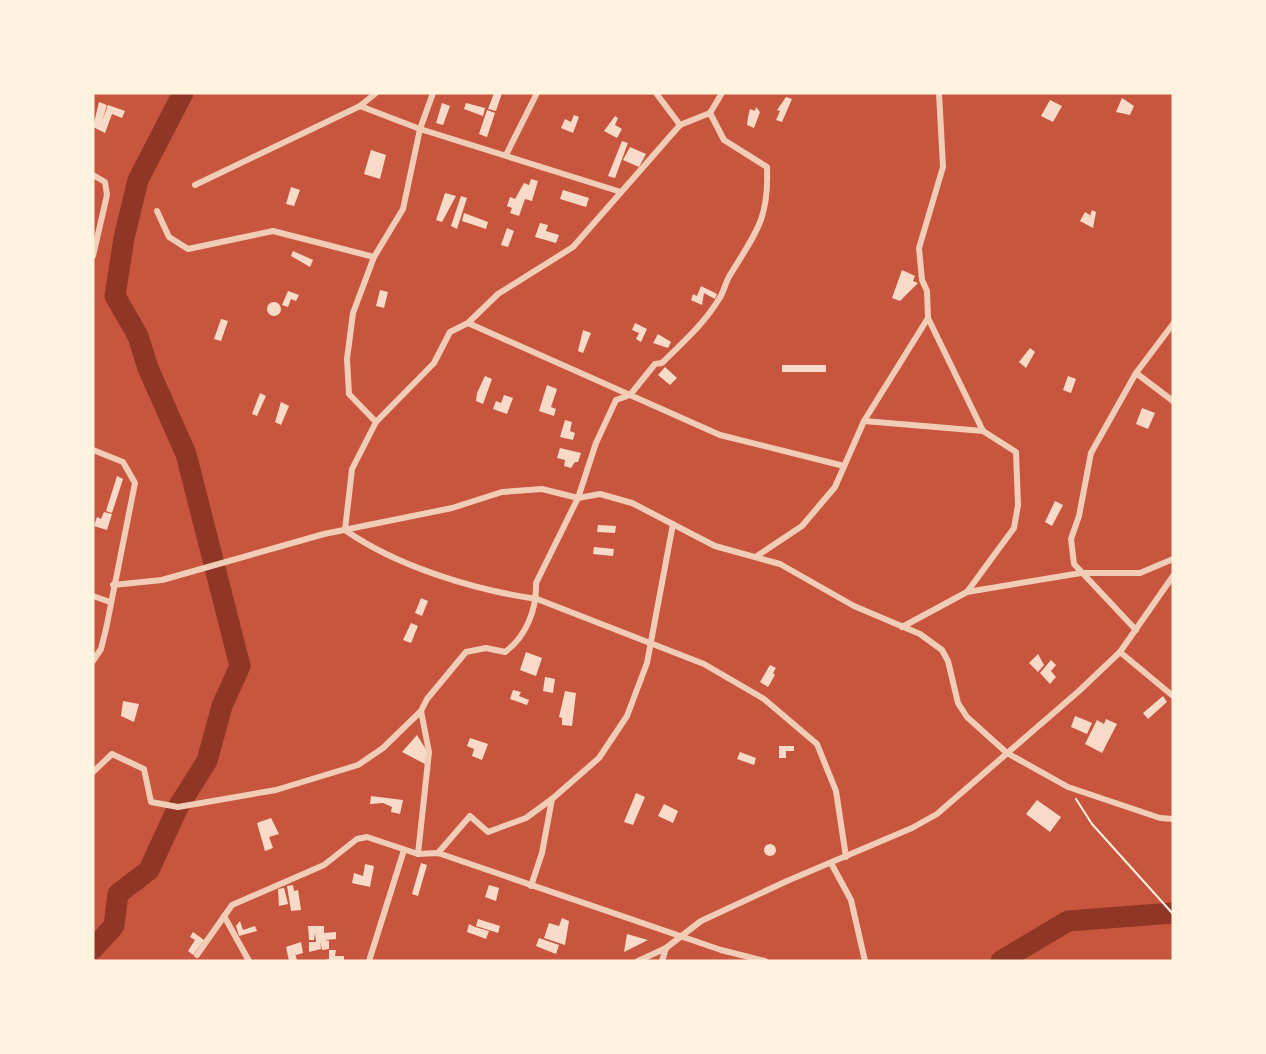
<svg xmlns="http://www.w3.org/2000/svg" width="1266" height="1054" font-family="Overpass,sans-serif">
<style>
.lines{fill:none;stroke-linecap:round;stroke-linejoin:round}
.river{stroke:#8f3625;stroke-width:21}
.building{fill:#f7dbc8}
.path{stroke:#fff3e0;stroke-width:2}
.minor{stroke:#f1ccb7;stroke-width:6}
</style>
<rect width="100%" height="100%" fill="#c8553d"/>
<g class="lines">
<g class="river">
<polyline points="93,949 114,926 118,894 149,870 178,807 207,761 222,706 240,666 186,454 148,368 138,336 115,296 124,238 138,180 183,93"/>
<polyline points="1001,961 1068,921 1173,913"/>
</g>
</g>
<g class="building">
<polygon points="494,93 502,93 496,111 488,109"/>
<polygon points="786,97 792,99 782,122 776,120 780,111 777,110"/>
<polygon points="1122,98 1134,106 1130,115 1116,112"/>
<polygon points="1050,100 1062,106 1053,122 1041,116"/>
<polygon points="99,102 107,105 102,121 108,105 125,111 122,118 112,114 105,133 93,127"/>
<polygon points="442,103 450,106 443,125 436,123"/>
<polygon points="466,103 485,108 483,116 464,109"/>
<polygon points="756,107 760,112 754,128 747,125 748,117 750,109 755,111"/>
<polygon points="487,110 495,113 487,137 479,134"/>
<polygon points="574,115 579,117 573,133 561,128 565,119 571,122"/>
<polygon points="615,116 618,118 615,125 622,129 617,138 604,131"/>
<polygon points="622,141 628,143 615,178 608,176"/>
<polygon points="630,147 646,154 639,167 623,160"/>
<polygon points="371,150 386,155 380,179 364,174"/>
<polygon points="531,179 538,181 532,201 525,199 519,216 510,213 512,208 507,206 510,197 515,199 524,183 529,185"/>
<polygon points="291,187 300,190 294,206 286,204"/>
<polygon points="563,190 589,198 586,207 560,199"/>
<polygon points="445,193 456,196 442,222 436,220"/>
<polygon points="461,196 467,198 457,229 451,226"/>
<polygon points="1092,210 1096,212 1093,228 1080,221 1085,212 1090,215 1089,219"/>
<polygon points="464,213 488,222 486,229 462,221"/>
<polygon points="540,223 548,225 546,231 559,235 556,243 535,237"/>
<polygon points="507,228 514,231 508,247 501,245"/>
<polygon points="293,251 313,260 310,267 291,256"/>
<polygon points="902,270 915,276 913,281 918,283 900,301 892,298"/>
<polygon points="701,286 717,294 715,299 704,293 702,305 691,300 693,294 697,296"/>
<polygon points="380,290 388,292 384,308 376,306"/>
<polygon points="288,291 299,295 296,301 291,299 288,307 282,305"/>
<circle cx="274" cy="309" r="7"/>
<polygon points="221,319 228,321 221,341 214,339"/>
<polygon points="635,323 647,329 641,342 636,339 639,333 632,330"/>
<polygon points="583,330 591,333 583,353 578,351"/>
<polygon points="658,334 671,342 668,348 653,343"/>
<polygon points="1030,348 1035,352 1026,368 1019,362"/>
<rect x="782" y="365" width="44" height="7"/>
<polygon points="665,367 677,378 670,385 658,375"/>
<polygon points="485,376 492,379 483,404 476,401 477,393"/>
<polygon points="1068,376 1076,379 1071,393 1063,390"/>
<polygon points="547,385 557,389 551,407 556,409 554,416 539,411"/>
<polygon points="260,393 266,396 257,416 252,414"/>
<polygon points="504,395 513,398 507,414 493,409 496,401 501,403"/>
<polygon points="281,402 289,406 281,425 275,422"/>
<polygon points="1142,408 1155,413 1148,429 1136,424"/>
<polygon points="565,420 572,422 570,431 575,433 573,440 560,437"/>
<polygon points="560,448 581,453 578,462 575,462 571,468 564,466 565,460 557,458"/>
<polygon points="117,476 123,479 112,513 106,511"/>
<polygon points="1055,501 1063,505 1052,526 1045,522"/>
<polygon points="104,512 112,514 107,530 94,526 97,517 101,519"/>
<polygon points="598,525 616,526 615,533 597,532"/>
<polygon points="594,547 614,549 613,556 593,554"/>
<polygon points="421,598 428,601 422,616 415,613"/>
<polygon points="411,623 418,626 411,643 403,640"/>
<polygon points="526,652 542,658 536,676 520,670"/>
<polygon points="1038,654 1044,665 1038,672 1029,663"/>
<polygon points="1051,660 1056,665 1051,671 1056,677 1050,684 1040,673"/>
<polygon points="770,665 776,668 773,673 775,675 768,687 760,682"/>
<polygon points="545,677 555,679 553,693 543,691"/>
<polygon points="513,690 521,692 519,696 529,700 527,705 510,699"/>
<polygon points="565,691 576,693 572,726 562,725 562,718 559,717"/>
<polygon points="1163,696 1167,702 1148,719 1143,713"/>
<polygon points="123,701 139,704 134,722 121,716"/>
<polygon points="1075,716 1085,720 1083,726 1085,720 1092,723 1087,734 1071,727"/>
<polygon points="1106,719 1117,724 1102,753 1085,744 1097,720 1104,724"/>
<polygon points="417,735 427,751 425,764 402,752"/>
<polygon points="470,738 488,744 482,760 472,756 474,749 467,746"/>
<polygon points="779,746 794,746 794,751 786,751 786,758 779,758"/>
<polygon points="740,752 756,758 754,765 737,759"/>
<polygon points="636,793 645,797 633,825 624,822"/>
<polygon points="371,796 403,800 400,814 391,812 392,807 383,803 370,804"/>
<polygon points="1037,800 1061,817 1050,832 1026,814"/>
<polygon points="664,804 678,811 673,823 658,816"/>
<polygon points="271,818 279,834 269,837 273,848 265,851 257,823"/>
<circle cx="770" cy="850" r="6"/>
<polygon points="421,863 427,865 418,896 412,894"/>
<polygon points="365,864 374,866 370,887 352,883 354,873 363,876"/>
<polygon points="293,885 294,891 298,890 301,910 291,911 287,886"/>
<polygon points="489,885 499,888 496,901 485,897"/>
<polygon points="284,888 288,904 279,906 278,889"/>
<polygon points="562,918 569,921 565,945 544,938 549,923 559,926"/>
<polygon points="478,919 500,926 498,933 476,926"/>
<polygon points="240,921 243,930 255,926 257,931 239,936 236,926"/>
<polygon points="469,924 475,927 474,930 475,927 489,931 486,939 467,932"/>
<polygon points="308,926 324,926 324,933 336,932 336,939 325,940 329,941 329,949 322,950 320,941 321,949 309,952 309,942 316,942 315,933 314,940 309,940"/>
<polygon points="193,932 204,940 193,955 188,951 195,940 190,937"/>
<polygon points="627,934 648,940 624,952"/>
<polygon points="539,938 559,945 556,954 536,946"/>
<polygon points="301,942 303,953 296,955 295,952 297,961 289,961 286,947"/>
<polygon points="329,950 336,950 335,956 344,956 344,961 322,961 329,959"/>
</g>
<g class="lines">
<polyline class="path" points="1076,799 1092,824 1173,914"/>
<g class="minor">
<path d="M433 93 420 129 403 209 374 257 353 313 347 359 349 394 376 422 352 469 345 530C396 566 474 590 537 599L704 664 764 699 817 744 836 791 846 857"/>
<polyline points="656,93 680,125"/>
<polyline points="360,106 376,93"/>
<polyline points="506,155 537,93"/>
<polyline points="93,175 105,182 107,195 93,256"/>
<polyline points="195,185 360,106 420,129 621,192"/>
<polyline points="157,211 169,237 188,249 273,231 374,257"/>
<polyline points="468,323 720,435 844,466"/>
<polyline points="1136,373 1173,401"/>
<polyline points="864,421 983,431"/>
<polyline points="376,422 434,363 450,332 468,323 498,294 573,247 680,125 710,113 722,93"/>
<polyline points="93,450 123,462 135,483 106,629 101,649 93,661"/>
<polyline points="757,556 802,526 835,487 864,421 928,318"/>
<polyline points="113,585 162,580 324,534 452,508 502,492 542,489 578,498 600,494 632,503 715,546 780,564 854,606 920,634 942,650 948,661 958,703 967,717 1007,753 1068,787 1160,818 1173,819"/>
<polyline points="967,592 1081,573 1140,573 1173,559"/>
<polyline points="93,596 110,602"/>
<polyline points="902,627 967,592 1014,528 1018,505 1016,452 983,431 928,318 927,291 922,280 919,248 943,167 939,93"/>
<polyline points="1136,630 1074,564 1071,539 1079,516 1091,453 1136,373 1173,324"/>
<polyline points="1120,652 1173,696"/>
<path d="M93 772 112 754 144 769 151 802 178 807 276 790 358 765 383 748 421 711 427 699 466 652 486 648 505 652C526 637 537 609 536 583L578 498 596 443 616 400 630 395 655 364 662 363C682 343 704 324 719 299 724 292 725 283 730 275 756 232 769 220 767 167L724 140 710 113"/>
<polyline points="438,853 470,816 488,832 526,818 552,799 599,758 627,716 647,663 673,524"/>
<polyline points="418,854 429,752 421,711"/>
<polyline points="831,863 851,900 865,961"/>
<polyline points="531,886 542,853 552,799"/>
<polyline points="224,916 249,961"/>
<polyline points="197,955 232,905 324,865 357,839 367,837 418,854 438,853 721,950 765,961"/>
<polyline points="369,961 404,850"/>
<polyline points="638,961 666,948 701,921 787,881 912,828 937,814 1079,691 1120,652 1173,576"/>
<polyline points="662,961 666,948"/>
</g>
</g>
<rect width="1266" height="1054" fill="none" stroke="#fff3e0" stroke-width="189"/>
</svg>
